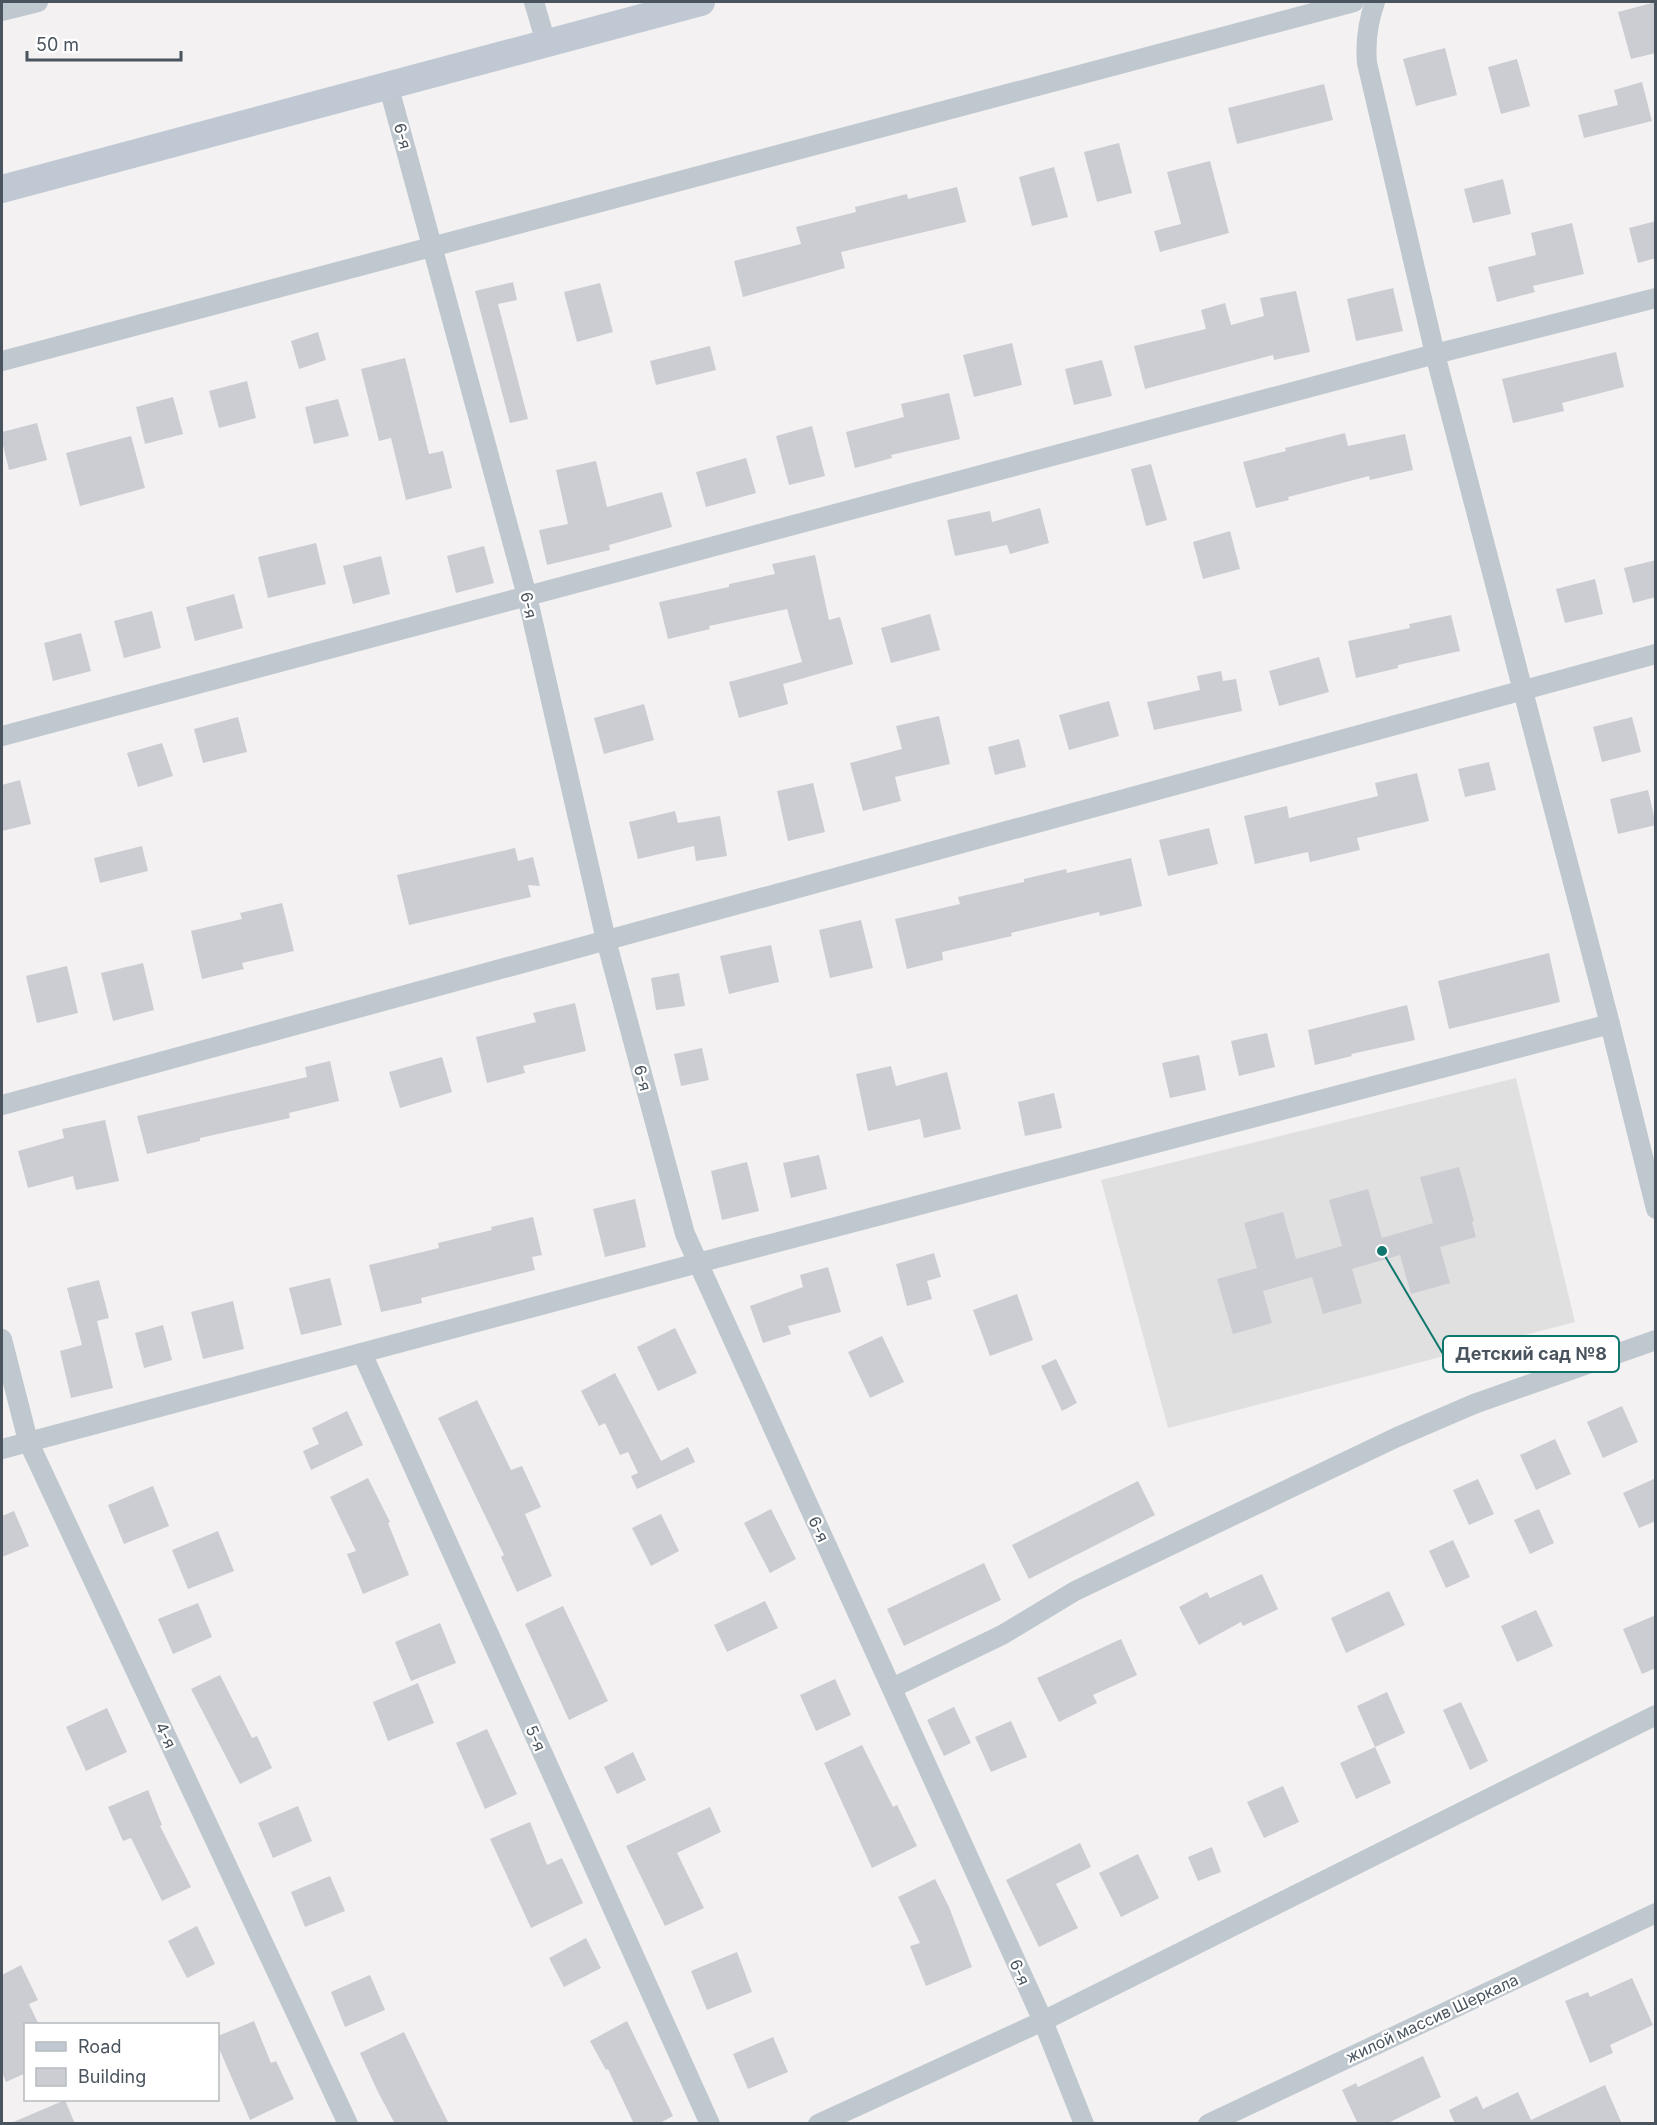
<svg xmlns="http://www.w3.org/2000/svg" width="1657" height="2125" font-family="Inter,sans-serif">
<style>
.education{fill:#e1e0e0}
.building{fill:#cccdd3}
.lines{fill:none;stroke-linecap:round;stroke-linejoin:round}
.street{stroke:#c0c8cf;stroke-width:20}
.secondary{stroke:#c0c9d3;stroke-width:28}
.labels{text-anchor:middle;stroke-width:4.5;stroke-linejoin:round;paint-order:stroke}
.street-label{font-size:16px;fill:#4a545e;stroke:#fff}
.leader{fill:none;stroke:#0f766e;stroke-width:2}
.callout-dot{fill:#0f766e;stroke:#fff;stroke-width:2}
.callout{fill:#fff;stroke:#0f766e;stroke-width:2}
.callout-label{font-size:18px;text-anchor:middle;font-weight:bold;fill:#4a545e}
</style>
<rect width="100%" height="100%" fill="#f3f1f1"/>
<polygon class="education" points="1516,1078 1575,1322 1168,1428 1101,1180"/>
<g class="building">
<polygon points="1656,2 1656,53 1631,59 1618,12"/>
<polygon points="1445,48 1457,95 1416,106 1403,59"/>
<polygon points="1517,59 1530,106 1501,114 1488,67"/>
<polygon points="1642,82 1652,121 1584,138 1578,115 1618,105 1614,90"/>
<polygon points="1324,84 1333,120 1237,144 1228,108"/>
<polygon points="1119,143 1132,193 1097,202 1084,152"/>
<polygon points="1210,161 1229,233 1160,252 1154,231 1181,224 1167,172"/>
<polygon points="1054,167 1068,217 1032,226 1019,177"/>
<polygon points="1503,179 1511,214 1473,223 1464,189"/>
<polygon points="957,187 966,222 841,252 845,268 743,297 734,261 801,244 796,227 856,212 855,207 907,194 908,199"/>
<polygon points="1656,221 1656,258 1638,263 1629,228"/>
<polygon points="1572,223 1584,274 1533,286 1535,292 1497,302 1488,267 1536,255 1531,233"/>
<polygon points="513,282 517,300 498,304 528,419 510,423 475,291"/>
<polygon points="600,283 613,332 577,342 564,292"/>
<polygon points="1393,288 1403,331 1356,341 1347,299"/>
<polygon points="1296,291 1310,352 1274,360 1273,355 1145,389 1134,346 1206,329 1201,310 1225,303 1231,325 1264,316 1260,298"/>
<polygon points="318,332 326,360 299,369 291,341"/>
<polygon points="1012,343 1022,385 974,397 963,355"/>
<polygon points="710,346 716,370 656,385 650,361"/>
<polygon points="1616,352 1624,387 1562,403 1564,411 1513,423 1502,379"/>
<polygon points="405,358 429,454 443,451 452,488 406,500 391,438 379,441 361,369"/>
<polygon points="1102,360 1112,396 1074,405 1065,369"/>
<polygon points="247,381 256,418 219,428 209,391"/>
<polygon points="949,393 960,439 891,455 892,458 855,468 846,432 904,417 901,404"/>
<polygon points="173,397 183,434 145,444 136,407"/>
<polygon points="338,399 349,436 314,444 305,407"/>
<polygon points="37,423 47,460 9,470 2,441 2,432"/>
<polygon points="812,426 825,476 789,485 776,436"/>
<polygon points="1345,433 1348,446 1405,434 1413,470 1370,480 1369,476 1288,497 1289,500 1256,508 1243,462 1286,451 1285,448"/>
<polygon points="131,436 145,488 80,506 66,453"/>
<polygon points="746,458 756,493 706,507 696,472"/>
<polygon points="596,461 607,507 662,492 672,527 609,545 610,550 547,565 539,530 568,524 556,470"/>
<polygon points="1151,464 1167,520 1146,526 1131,469"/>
<polygon points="1040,508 1049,543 1010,554 1007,545 955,556 947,520 990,511 992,522"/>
<polygon points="1230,531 1240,569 1203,579 1193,542"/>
<polygon points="316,543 326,584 268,598 258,557"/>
<polygon points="484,546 494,583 456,593 447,556"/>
<polygon points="815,555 829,620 840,617 853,664 783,684 788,704 739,718 729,682 802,662 787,609 709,626 710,629 668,639 659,602 729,587 729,584 775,574 772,564"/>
<polygon points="381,556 390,594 353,604 343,566"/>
<polygon points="1656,560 1656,597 1633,603 1624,568"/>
<polygon points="1595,579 1603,614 1565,623 1556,589"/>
<polygon points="234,594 243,628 195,641 186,607"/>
<polygon points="152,611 161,648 124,658 114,621"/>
<polygon points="930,614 940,650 891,663 881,628"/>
<polygon points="1451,615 1460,651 1398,665 1398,668 1356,678 1348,641 1410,628 1409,624"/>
<polygon points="81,633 91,671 53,681 44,643"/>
<polygon points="1319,657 1329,692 1279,706 1269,671"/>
<polygon points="1221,671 1223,681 1236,679 1242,711 1154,730 1147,702 1200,690 1197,676"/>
<polygon points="1109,701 1119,736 1069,750 1059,715"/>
<polygon points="644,704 654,740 604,754 594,718"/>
<polygon points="939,716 950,764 895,777 901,801 863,811 850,763 902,749 896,726"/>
<polygon points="238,717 247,752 203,763 194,729"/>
<polygon points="1632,717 1641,752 1602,762 1593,727"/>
<polygon points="1019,739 1026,767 995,775 988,747"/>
<polygon points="162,743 173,776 138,787 127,753"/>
<polygon points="1489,762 1496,790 1465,797 1458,769"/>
<polygon points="1417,773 1429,821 1357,838 1360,850 1310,862 1308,852 1255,864 1244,816 1287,806 1289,818 1378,796 1375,783"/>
<polygon points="20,780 31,824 2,831 2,785"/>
<polygon points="813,783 825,832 788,841 777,791"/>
<polygon points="1648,790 1656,825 1618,834 1610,799"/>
<polygon points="675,811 678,823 720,816 727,856 696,861 694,846 638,859 629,822"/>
<polygon points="1209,828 1218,864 1168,876 1159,840"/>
<polygon points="142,846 148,871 100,883 94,858"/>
<polygon points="515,848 518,861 533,857 540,886 528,885 531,897 409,925 397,875"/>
<polygon points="1131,858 1142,906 1100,916 1099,912 1011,933 1012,936 942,952 943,960 907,969 895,919 960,904 958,897 1024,882 1024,879 1066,869 1067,873"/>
<polygon points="282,903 294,951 242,963 244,969 202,979 191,931 242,919 240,913"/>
<polygon points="861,920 873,968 830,978 819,930"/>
<polygon points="771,945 779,982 729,994 720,956"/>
<polygon points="1549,953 1560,1002 1449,1029 1438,981"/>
<polygon points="143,963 154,1010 113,1021 101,973"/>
<polygon points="67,966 78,1013 37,1023 26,976"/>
<polygon points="679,973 685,1006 656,1010 651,978"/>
<polygon points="575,1003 586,1051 523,1066 525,1073 487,1083 476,1037 536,1022 533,1013"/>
<polygon points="1407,1005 1415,1040 1351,1054 1352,1056 1315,1065 1308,1030"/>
<polygon points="1267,1033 1275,1067 1239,1076 1231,1041"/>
<polygon points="702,1048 709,1080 681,1086 674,1054"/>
<polygon points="1199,1055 1206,1090 1170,1098 1162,1063"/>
<polygon points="442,1057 452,1092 400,1108 389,1072"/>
<polygon points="330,1061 339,1101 289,1113 290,1118 200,1138 200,1141 147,1154 137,1116 307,1077 305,1067"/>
<polygon points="891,1066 896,1086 947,1072 961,1129 924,1138 920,1119 868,1131 856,1074"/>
<polygon points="1054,1093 1062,1128 1025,1136 1018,1102"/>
<polygon points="105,1120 119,1181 76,1190 73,1176 28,1188 18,1151 64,1138 62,1129"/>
<polygon points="819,1155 827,1189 791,1198 783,1163"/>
<polygon points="747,1162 759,1211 722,1220 711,1171"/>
<polygon points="1459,1167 1474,1221 1472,1222 1476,1237 1440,1247 1450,1283 1411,1294 1400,1255 1352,1269 1362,1303 1323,1314 1312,1277 1263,1291 1272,1323 1233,1334 1217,1279 1257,1268 1244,1223 1283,1212 1296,1259 1342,1246 1329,1200 1368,1189 1382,1238 1433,1223 1420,1177"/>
<polygon points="635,1199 646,1247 605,1257 593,1209"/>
<polygon points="533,1217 542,1255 532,1257 535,1270 421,1298 422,1303 381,1312 369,1265 439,1248 438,1243 492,1230 491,1227"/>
<polygon points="934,1253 941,1277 927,1281 932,1299 907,1306 896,1264"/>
<polygon points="828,1267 841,1312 788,1326 791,1334 763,1343 750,1306 803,1287 800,1275"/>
<polygon points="330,1278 342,1325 301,1335 289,1288"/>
<polygon points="99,1280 109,1318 97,1321 113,1388 71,1398 60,1351 82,1345 67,1288"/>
<polygon points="1017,1294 1033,1340 990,1356 973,1310"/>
<polygon points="233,1301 244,1349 203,1359 191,1312"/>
<polygon points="163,1325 172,1360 144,1368 135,1333"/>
<polygon points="675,1328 697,1373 658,1391 637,1347"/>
<polygon points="882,1336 904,1382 870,1398 848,1352"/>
<polygon points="1056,1359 1077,1403 1062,1411 1041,1366"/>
<polygon points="615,1373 661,1461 688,1447 695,1462 637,1489 631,1476 638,1473 628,1452 620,1455 605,1423 599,1426 581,1391"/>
<polygon points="477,1400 511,1470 522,1466 541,1507 525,1514 552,1576 517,1592 501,1557 504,1555 438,1418"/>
<polygon points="1622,1406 1638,1442 1603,1458 1587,1422"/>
<polygon points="347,1411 363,1445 311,1470 303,1451 319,1444 312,1428"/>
<polygon points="1555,1439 1571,1474 1536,1490 1520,1455"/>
<polygon points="368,1478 390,1522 388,1523 409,1575 363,1594 347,1554 356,1551 330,1497"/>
<polygon points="1656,1478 1656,1521 1639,1528 1623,1493"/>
<polygon points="1478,1479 1494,1514 1469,1525 1453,1490"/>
<polygon points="1138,1481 1155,1515 1029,1579 1012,1545"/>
<polygon points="153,1486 169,1526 124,1544 108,1505"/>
<polygon points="771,1509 796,1559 770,1573 744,1523"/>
<polygon points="1539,1509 1554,1543 1530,1554 1514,1520"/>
<polygon points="14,1511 29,1546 2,1557 2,1516"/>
<polygon points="661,1514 679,1551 651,1566 632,1528"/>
<polygon points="218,1531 234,1571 188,1589 172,1550"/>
<polygon points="1453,1540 1470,1577 1446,1588 1429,1551"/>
<polygon points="984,1563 1001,1600 904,1646 887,1609"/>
<polygon points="1262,1574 1278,1609 1243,1626 1241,1622 1199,1645 1179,1607 1207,1592 1210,1598"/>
<polygon points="1389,1591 1405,1625 1346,1653 1331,1618"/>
<polygon points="765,1601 778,1628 727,1652 714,1625"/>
<polygon points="198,1603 212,1637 173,1654 158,1619"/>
<polygon points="563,1606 608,1701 569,1720 525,1624"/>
<polygon points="1536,1610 1553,1646 1517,1662 1501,1626"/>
<polygon points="1656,1615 1656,1668 1642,1674 1623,1629"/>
<polygon points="440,1623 456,1663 411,1681 395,1642"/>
<polygon points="1121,1639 1137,1675 1093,1695 1097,1703 1059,1722 1037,1678"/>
<polygon points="220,1675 252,1738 257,1736 272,1768 240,1784 191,1689"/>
<polygon points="835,1679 851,1715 816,1731 800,1695"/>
<polygon points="418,1683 434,1723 388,1741 373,1702"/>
<polygon points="1387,1692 1405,1733 1375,1747 1357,1706"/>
<polygon points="1461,1702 1488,1761 1470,1770 1443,1710"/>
<polygon points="954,1707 971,1743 944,1756 927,1720"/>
<polygon points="107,1708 127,1752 86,1771 66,1727"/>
<polygon points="1011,1721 1027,1757 991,1772 975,1737"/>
<polygon points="487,1729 517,1794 485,1809 456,1743"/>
<polygon points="862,1745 893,1807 897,1805 917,1846 872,1868 824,1763"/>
<polygon points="1375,1747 1391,1783 1356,1799 1340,1763"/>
<polygon points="633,1752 646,1780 617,1794 604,1767"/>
<polygon points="1283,1786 1299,1822 1264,1838 1247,1802"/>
<polygon points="148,1790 162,1825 160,1826 191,1887 162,1901 131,1838 123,1841 108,1807"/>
<polygon points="298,1806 312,1841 273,1858 258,1823"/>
<polygon points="710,1807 721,1832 677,1853 704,1908 665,1926 626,1846"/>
<polygon points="530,1822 547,1865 562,1858 583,1903 531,1928 490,1839"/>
<polygon points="1080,1843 1091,1867 1056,1884 1078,1928 1039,1947 1006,1880"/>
<polygon points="1212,1847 1221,1872 1198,1881 1188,1857"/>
<polygon points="1138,1854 1159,1898 1121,1917 1099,1873"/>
<polygon points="330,1876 345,1911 305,1927 291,1892"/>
<polygon points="935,1879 949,1907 972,1967 926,1986 910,1946 920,1943 898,1897"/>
<polygon points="197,1926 215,1964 187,1978 168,1941"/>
<polygon points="586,1938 601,1968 564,1987 549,1958"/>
<polygon points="737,1952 752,1992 707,2010 691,1971"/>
<polygon points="21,1965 38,2000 29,2004 39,2025 26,2025 26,2073 6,2082 2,2072 2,1975"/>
<polygon points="370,1975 385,2010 345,2027 331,1992"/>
<polygon points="1632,1978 1653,2025 1610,2045 1613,2053 1590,2063 1565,2001 1588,1992 1590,1997"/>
<polygon points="254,2021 271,2063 276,2061 294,2099 250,2120 218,2046 218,2036"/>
<polygon points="627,2021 673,2116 658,2124 634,2124 608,2069 606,2070 590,2041"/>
<polygon points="404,2032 429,2084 449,2124 395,2124 378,2092 360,2053"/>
<polygon points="773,2037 788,2072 748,2089 733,2054"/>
<polygon points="1423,2056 1441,2097 1386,2124 1358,2124 1342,2090 1356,2083 1358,2087"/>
<polygon points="1605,2085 1622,2124 1455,2124 1449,2110 1477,2096 1483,2109 1518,2092 1531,2120"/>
<polygon points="65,2100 75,2124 11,2124 11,2123"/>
</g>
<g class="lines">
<g class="street">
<polyline points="534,2 546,43"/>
<path d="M1375 2C1368 22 1365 41 1367 63L1435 354 1610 1024 1656 1209"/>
<polyline points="2,11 38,2"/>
<polyline points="388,84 527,596 606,940 685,1234 1043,2021 1084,2124"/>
<polyline points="2,361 1354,2"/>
<polyline points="2,736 1435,354 1656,298"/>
<polyline points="2,1105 1656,654"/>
<polyline points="2,1339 28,1441 348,2124"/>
<polyline points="362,1353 710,2124"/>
<polyline points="2,1449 698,1263 1610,1024"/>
<polyline points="892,1688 1002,1635 1075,1591 1395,1438 1474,1404 1656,1340"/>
<polyline points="818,2124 1043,2021 1656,1715"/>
<polyline points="1208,2124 1656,1913"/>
</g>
<polyline class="secondary" points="2,189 701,2"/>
</g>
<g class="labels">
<g class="street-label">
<text transform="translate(403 136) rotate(75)" y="6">6-я</text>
<text transform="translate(529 605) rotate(77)" y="6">6-я</text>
<text transform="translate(643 1078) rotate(75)" y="6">6-я</text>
<text transform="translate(819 1529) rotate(65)" y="6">6-я</text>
<text transform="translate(166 1735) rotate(65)" y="6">4-я</text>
<text transform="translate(536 1738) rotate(66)" y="6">5-я</text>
<text transform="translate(1020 1972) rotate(66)" y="6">6-я</text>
<text transform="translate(1432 2018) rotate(-25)" y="6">жилой массив Шеркала</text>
</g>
</g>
<path class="leader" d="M1382 1251L1443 1354"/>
<circle class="callout-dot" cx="1382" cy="1251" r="6"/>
<rect class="callout" x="1443" y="1336" width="176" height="36" rx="6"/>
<g class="callout-label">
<text x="1531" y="1360">Детский сад №8</text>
</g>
<rect width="1657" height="2125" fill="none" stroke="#4a545e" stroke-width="6"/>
<rect x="24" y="2023" width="195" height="78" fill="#ffffff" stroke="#b7bbbf" stroke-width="1.5"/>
<rect x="36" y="2042" width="30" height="9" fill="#c0c9d3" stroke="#b7bbbf" stroke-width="1.5"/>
<text x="78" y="2053" font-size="18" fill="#4a545e">Road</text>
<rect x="36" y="2068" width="30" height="18" fill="#cccdd3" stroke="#b7bbbf" stroke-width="1.5"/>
<text x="78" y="2083" font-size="18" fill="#4a545e">Building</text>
<path d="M27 51v9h154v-9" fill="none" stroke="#4a545e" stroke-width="3"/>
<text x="36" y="51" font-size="18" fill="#4a545e" stroke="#ffffff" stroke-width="4.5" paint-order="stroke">50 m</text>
</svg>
